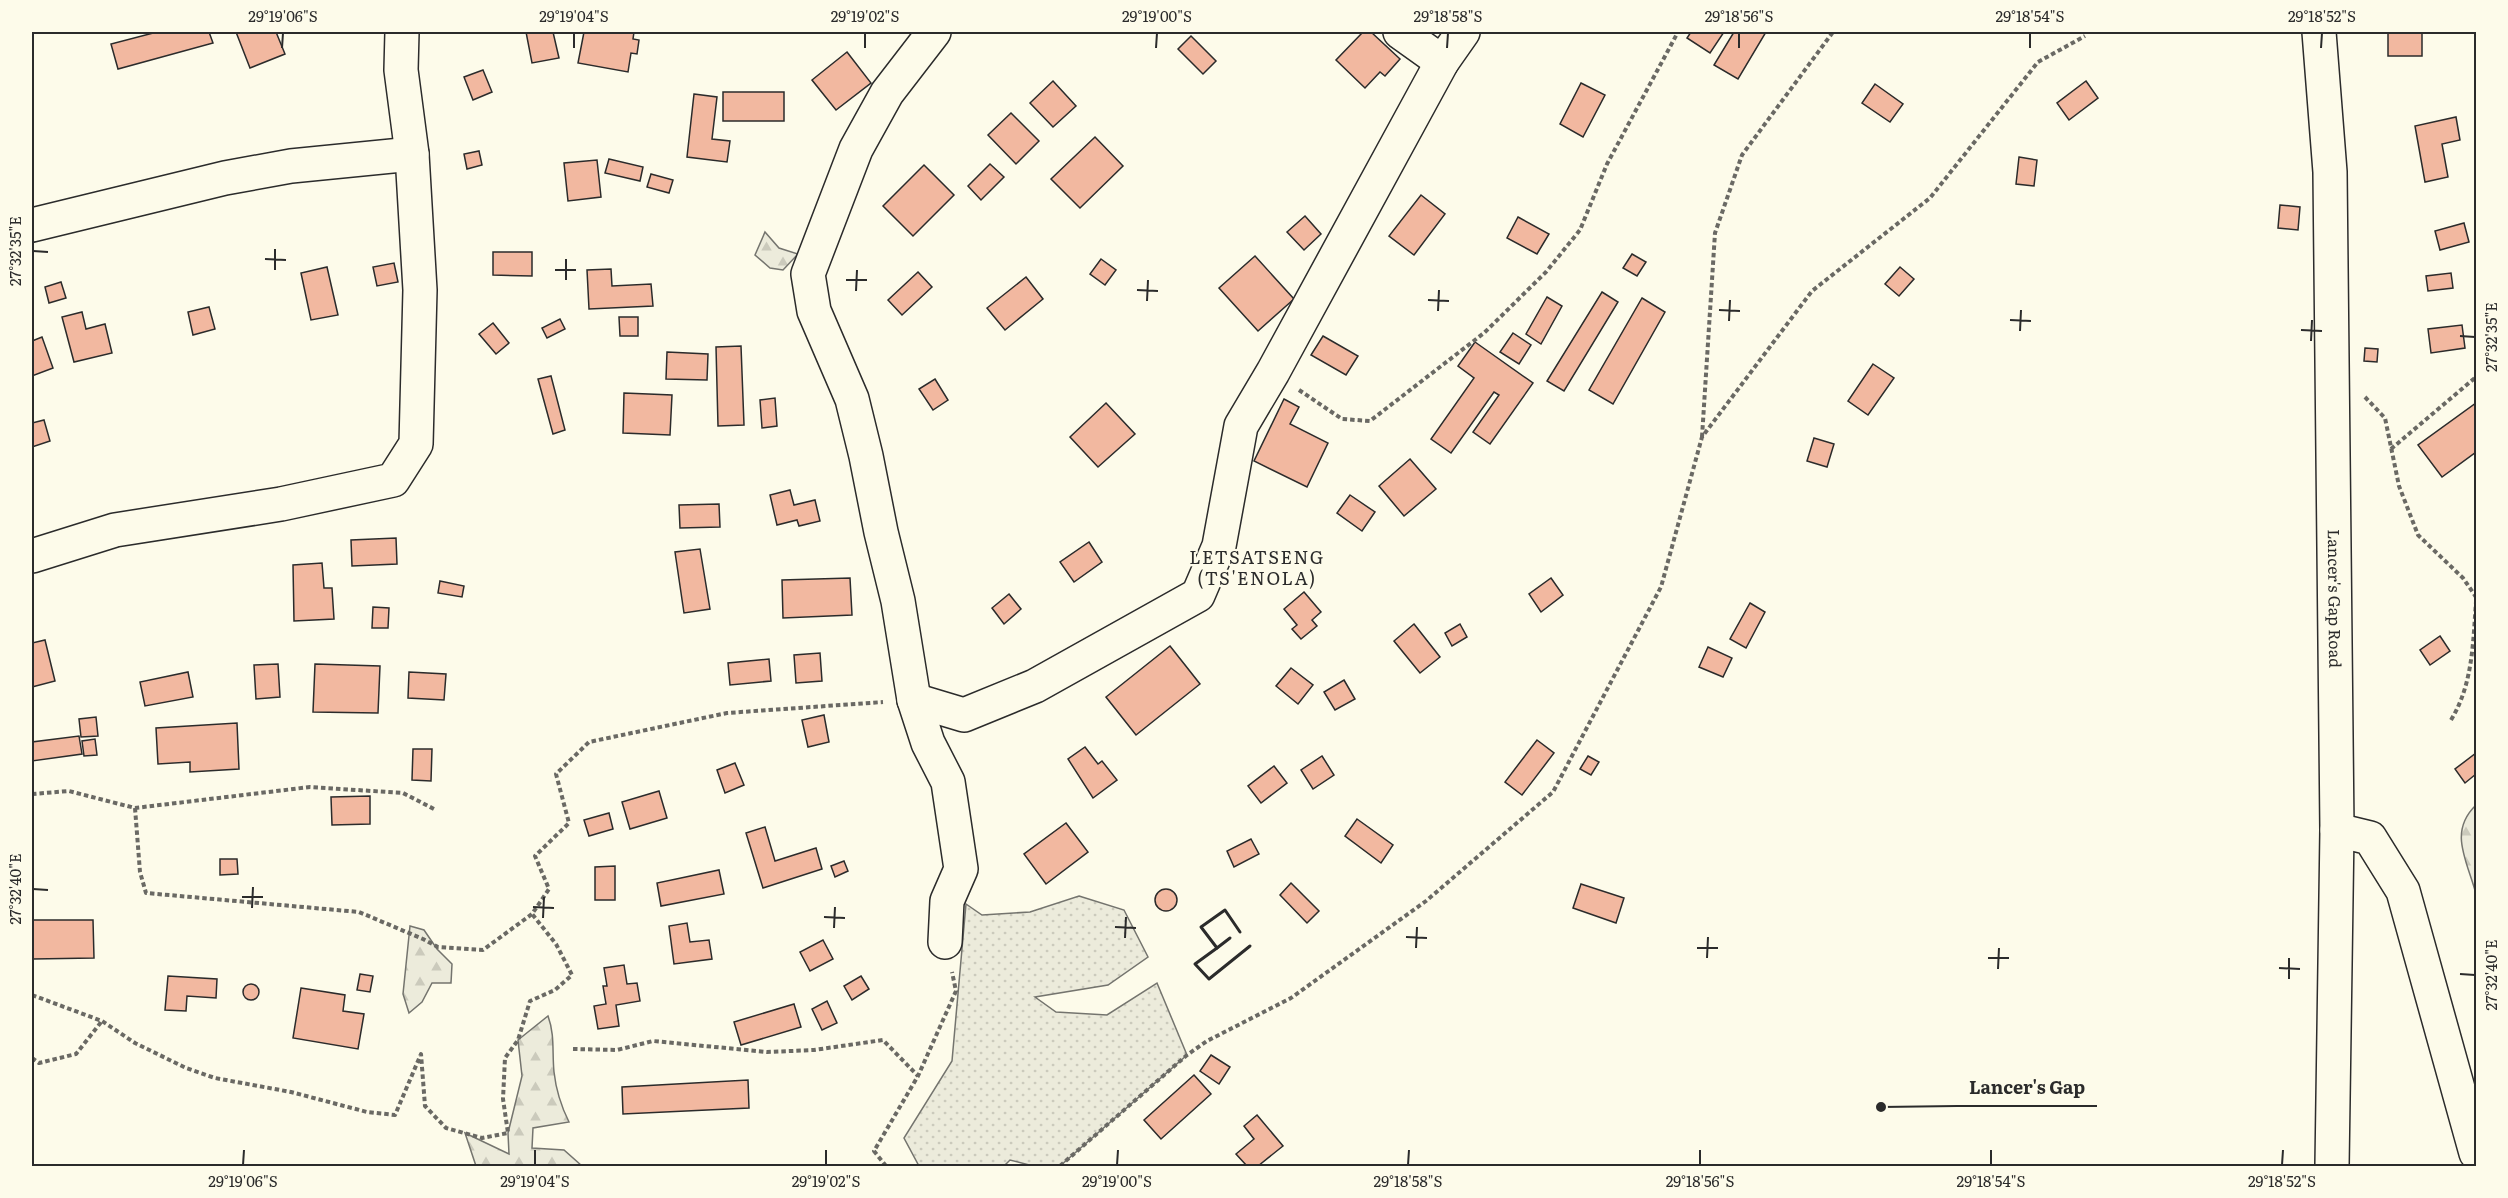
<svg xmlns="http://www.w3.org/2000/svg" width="2508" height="1198" font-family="Literata,serif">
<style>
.grass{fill:url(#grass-dots);stroke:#74746e;stroke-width:1.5}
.forest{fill:url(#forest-firs);stroke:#74746e;stroke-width:1.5}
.building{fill:#f2b8a0;stroke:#2b2b2b;stroke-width:1.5}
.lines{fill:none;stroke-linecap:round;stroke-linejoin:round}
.minor-casing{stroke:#2b2b2b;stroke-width:36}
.major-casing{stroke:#2b2b2b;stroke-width:36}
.path{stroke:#6a6964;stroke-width:4;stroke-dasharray:4.5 3;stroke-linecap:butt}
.minor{stroke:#fdfbea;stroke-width:33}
.major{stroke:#fdfbea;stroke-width:33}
.wall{stroke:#2b2b2b;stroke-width:3}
.ticks{fill:none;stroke:#2b2b2b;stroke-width:2}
.labels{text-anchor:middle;stroke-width:4.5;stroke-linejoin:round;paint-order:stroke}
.street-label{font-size:16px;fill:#2b2b2b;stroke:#fdfbea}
.neighbourhood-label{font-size:18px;letter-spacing:1.5px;fill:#2b2b2b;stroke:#fdfbea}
.leader{fill:none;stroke:#2b2b2b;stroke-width:2}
.callout-dot{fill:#2b2b2b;stroke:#fdfbea;stroke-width:2}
.callout-label{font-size:18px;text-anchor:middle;font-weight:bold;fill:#2b2b2b;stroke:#fdfbea;stroke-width:4.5;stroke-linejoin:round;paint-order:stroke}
.neatline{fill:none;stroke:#2b2b2b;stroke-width:2}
.ticks-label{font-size:15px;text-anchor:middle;fill:#2b2b2b}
</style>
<defs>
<pattern id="grass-dots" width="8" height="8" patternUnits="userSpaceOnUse" patternTransform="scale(1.5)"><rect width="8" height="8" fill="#ecebdb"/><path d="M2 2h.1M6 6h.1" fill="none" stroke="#cbcabc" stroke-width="1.8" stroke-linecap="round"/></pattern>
<pattern id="forest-firs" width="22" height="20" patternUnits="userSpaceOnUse" patternTransform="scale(1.5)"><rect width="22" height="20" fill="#ecebdb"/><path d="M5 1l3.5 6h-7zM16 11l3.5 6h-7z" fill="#cbcabc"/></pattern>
</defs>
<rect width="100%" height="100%" fill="#fdfbea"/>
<polygon class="grass" points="1079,896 1124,910 1148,957 1108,985 1035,997 1056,1012 1107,1015 1157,983 1187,1055 1060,1166 1033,1166 1010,1160 1004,1166 919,1166 904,1138 952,1061 966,904 982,915 1030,912"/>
<g class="forest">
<polygon points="765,232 779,248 798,254 783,270 770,268 755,255"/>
<path d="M2476 805V894C2467 860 2448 832 2476 805Z"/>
<polygon points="410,926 424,930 437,949 452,964 451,983 432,983 422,1002 409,1013 403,994"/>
<path d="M548 1016C555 1035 552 1052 554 1072 556 1090 561 1106 569 1122L533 1128 532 1148 564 1150 582 1166H476L465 1133 509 1154 508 1133 522 1076 518 1040Z"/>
</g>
<g class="building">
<polygon points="157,32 209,32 213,43 118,69 111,44"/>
<polygon points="236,32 276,32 285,54 250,68"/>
<polygon points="526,32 553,32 559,58 532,63"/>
<polygon points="584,32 634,32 633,39 639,40 637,54 631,53 628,72 578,63"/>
<polygon points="1363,32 1371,32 1400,59 1385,76 1380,72 1365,88 1336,60"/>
<polygon points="1691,32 1724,32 1710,53 1687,38"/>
<polygon points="1734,32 1766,32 1738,79 1714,65"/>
<rect x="2388" y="32" width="34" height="24"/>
<polygon points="1191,36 1216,61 1203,74 1178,49"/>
<polygon points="847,52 871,83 836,110 812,80"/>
<polygon points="483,70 492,92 473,100 464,77"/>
<polygon points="1053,81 1076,106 1053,127 1030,103"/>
<polygon points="2086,81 2098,98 2069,120 2057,103"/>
<polygon points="1581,83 1605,95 1583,137 1560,124"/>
<polygon points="1875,84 1903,104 1890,122 1862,103"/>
<rect x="723" y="92" width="61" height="29"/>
<polygon points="694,94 717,97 712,139 730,141 727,162 687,157"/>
<polygon points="1011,113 1039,141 1016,164 988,135"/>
<polygon points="2456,117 2460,140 2442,144 2448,177 2425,182 2415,126"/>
<polygon points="1095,137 1123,166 1080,208 1051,179"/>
<polygon points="479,151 482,165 467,169 464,154"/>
<polygon points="2019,157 2037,160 2034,186 2016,184"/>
<polygon points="609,159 643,167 640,181 605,173"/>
<polygon points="597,160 601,197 568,201 564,163"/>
<polygon points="990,164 1004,177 981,200 968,186"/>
<polygon points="924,165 954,195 913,236 883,206"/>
<polygon points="651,174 673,180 669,193 647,187"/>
<polygon points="1421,195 1445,214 1414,255 1389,236"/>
<polygon points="2280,205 2300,207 2298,230 2278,228"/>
<polygon points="1305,216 1321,234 1304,250 1287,232"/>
<polygon points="1518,217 1549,234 1537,254 1507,238"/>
<polygon points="2464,223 2469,242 2440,250 2435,231"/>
<polygon points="493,252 532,252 532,276 493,275"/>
<polygon points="1632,254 1646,262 1637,276 1623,268"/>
<polygon points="1255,256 1294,299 1258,331 1219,288"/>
<polygon points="1101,259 1116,270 1105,285 1090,274"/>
<polygon points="394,263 398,282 377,286 373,267"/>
<polygon points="327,267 338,315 311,320 301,273"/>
<polygon points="1900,267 1914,279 1899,296 1885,284"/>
<polygon points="611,269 612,286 651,284 653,306 589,309 587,270"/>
<polygon points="918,272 932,287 902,315 888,300"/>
<polygon points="2451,273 2453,288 2428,291 2426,276"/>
<polygon points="1026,277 1043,299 1005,330 987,308"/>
<polygon points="61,282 66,298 49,303 45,287"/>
<polygon points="1602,292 1618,302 1564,391 1547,381"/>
<polygon points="1547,297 1562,306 1541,344 1526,334"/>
<polygon points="1642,298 1665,312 1613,404 1589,390"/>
<polygon points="209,307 215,329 193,335 188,312"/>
<polygon points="82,312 86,329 105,324 112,353 74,362 62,317"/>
<polygon points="619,317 638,317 638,336 620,336"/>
<polygon points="560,319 565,329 547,338 542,328"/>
<polygon points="493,323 509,343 496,354 479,334"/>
<polygon points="2462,325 2465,348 2431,353 2428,329"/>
<polygon points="1513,333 1531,345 1519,364 1500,352"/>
<polygon points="1323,336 1358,356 1346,375 1311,355"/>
<polygon points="42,337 53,368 32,376 32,341"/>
<polygon points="1475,342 1533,383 1490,444 1473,432 1499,395 1494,392 1451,453 1431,439 1474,378 1458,366"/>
<polygon points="741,346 744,425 718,426 716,347"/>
<polygon points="2365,348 2378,349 2377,362 2364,361"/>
<polygon points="667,352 708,354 707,380 666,379"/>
<polygon points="1873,364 1894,378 1868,415 1848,401"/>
<polygon points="551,376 565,430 553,434 538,379"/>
<polygon points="935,379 948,400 933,410 919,389"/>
<polygon points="624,393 672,395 670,435 623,433"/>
<polygon points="775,398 777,426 762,428 760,400"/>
<polygon points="1284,399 1299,407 1290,424 1328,443 1307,487 1254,461"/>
<polygon points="1106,403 1135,434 1098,467 1070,437"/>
<polygon points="2476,403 2476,452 2442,477 2418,445"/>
<polygon points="44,420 50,441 32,447 32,423"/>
<polygon points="1814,438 1834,444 1827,467 1807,461"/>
<polygon points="1410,459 1436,489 1404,516 1379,486"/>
<polygon points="790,490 794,505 815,500 820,521 799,526 797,520 777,525 770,495"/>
<polygon points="1350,495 1375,512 1362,531 1337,513"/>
<polygon points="719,504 720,527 680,528 679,505"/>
<polygon points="396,538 397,564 352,566 351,540"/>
<polygon points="1089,542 1102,562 1074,582 1060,562"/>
<polygon points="700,549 710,609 684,613 675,552"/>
<polygon points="322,563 324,588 332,588 334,619 294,621 293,565"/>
<polygon points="850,578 852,615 783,618 782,580"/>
<polygon points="1551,578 1563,595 1541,612 1529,594"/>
<polygon points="440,581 464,586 462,597 438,593"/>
<polygon points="1304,592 1321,612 1312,620 1317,626 1301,639 1292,629 1297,625 1284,609"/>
<polygon points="1009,594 1021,609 1004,624 992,608"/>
<polygon points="1750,603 1765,612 1746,648 1730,639"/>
<polygon points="373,607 389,608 388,628 372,628"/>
<polygon points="1414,624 1440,657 1420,673 1394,641"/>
<polygon points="1460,624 1467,637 1452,646 1445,633"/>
<polygon points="2440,636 2450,651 2430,665 2420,650"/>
<polygon points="45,640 55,681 32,687 32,643"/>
<polygon points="1170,646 1200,684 1136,735 1106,697"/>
<polygon points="1708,647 1732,658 1723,677 1699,667"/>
<polygon points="820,653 822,681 796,683 794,655"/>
<polygon points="769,659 771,681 730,685 728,663"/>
<polygon points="278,664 280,697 256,699 254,665"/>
<polygon points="315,664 380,666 378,713 313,712"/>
<polygon points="1291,668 1313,685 1298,704 1276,686"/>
<polygon points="188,672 193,697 145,706 140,682"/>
<polygon points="409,672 446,674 444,700 408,698"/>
<polygon points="1344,680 1355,699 1335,710 1324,692"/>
<polygon points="824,715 829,742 808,747 802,720"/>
<polygon points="96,717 98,736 81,737 79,719"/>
<polygon points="237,723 239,769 190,772 190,762 158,764 156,728"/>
<polygon points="79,736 82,754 32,761 32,742"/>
<polygon points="95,739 97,755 84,756 82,741"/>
<polygon points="1537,740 1554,753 1522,795 1505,782"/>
<polygon points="1085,747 1098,764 1102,761 1117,780 1093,798 1068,759"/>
<polygon points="413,749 432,749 431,781 412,780"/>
<polygon points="2476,753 2476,774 2465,783 2455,769"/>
<polygon points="1322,756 1334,775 1313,789 1301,770"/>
<polygon points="1588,756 1599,762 1591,775 1580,769"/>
<polygon points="735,763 744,785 725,793 717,770"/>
<polygon points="1274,766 1287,783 1261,803 1248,786"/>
<polygon points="659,791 667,818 630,829 622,802"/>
<polygon points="370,796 370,824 332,825 331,797"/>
<polygon points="609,813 613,829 589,836 584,820"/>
<polygon points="1357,819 1393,845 1381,863 1345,836"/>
<polygon points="1066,823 1088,852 1046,884 1024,854"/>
<polygon points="765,827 775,861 816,848 822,869 763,888 746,833"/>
<polygon points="1251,839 1259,854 1234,867 1227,851"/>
<polygon points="220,859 237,859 238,874 220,875"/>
<polygon points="844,861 848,871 835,877 831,866"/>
<polygon points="615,866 615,900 595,900 595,867"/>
<polygon points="719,870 724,894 661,906 657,883"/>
<polygon points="1291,883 1319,911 1307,923 1280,895"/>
<polygon points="1581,884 1624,898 1616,923 1573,908"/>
<circle cx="1166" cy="900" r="11"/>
<polygon points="33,920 93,920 94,958 33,959"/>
<polygon points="687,923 690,942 709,940 712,959 674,964 669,926"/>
<polygon points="823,940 833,959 810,971 800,952"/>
<polygon points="624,965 627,984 637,983 640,1001 616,1005 619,1026 598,1029 594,1006 606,1004 603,986 607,986 604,968"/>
<polygon points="360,974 373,976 370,992 357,990"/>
<polygon points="168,976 217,979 216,998 187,996 186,1011 165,1010"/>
<polygon points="861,976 869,989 852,1000 844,986"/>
<circle cx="251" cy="992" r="8"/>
<polygon points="301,988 345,995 343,1011 364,1014 358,1049 293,1038"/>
<polygon points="827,1001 837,1023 822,1030 812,1009"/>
<polygon points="794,1004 801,1027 741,1045 734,1022"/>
<polygon points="1211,1055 1230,1067 1219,1084 1200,1071"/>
<polygon points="1194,1075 1211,1094 1161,1139 1144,1120"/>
<polygon points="748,1080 749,1108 623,1114 622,1087"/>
<polygon points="1257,1115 1283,1146 1258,1166 1247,1166 1236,1154 1254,1139 1244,1126"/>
</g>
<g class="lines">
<defs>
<g id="minor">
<polyline points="934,32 887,93 856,149 808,274 814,311 852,399 866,456 881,532 898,601 914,700 928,743 948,782 961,869 947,901 945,942"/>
<polyline points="1400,32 1442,62"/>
<polyline points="32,225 225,178 291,166 412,154"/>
<polyline points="32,556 115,530 281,504 393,480 416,444 420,290 412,154 401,70 402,32"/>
<polyline points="914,700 964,715 1035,686 1198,595 1219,546 1241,426 1273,372 1442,62 1463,32"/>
<polyline points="2337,830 2370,838 2403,891 2476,1153"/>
</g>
<g id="major">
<path id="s1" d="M2319 32 2330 172 2337 830 2332 1166"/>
</g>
</defs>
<use href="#minor" class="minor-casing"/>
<use href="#major" class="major-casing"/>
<g class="path">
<polyline points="1299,390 1342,419 1370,421 1484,333 1546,272 1580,230 1607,164 1678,32"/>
<polyline points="2365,397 2385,418 2399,486 2418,535 2463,578 2476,597"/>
<polyline points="1702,437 1715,233 1742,155 1833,32"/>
<polyline points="2391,449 2476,377"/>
<path d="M2451 720C2473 684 2473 642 2476 602"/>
<polyline points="32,794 69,791 135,808 310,787 403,793 436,810"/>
<polyline points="135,808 140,872 146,893 359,912 423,939 438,947 483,950 532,914 549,889 535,856 569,823 556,774 589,742 727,713 883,702"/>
<polyline points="32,995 102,1021 135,1043 186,1068 215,1078 291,1092 367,1112 395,1115 421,1054 425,1106 446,1128 482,1138 508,1133 503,1099 505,1058 518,1040 530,1001 555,990 572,975 556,944 532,914"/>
<polyline points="573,1049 617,1050 653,1041 767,1052 814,1050 883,1040 918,1076"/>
<polyline points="32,1058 39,1063 76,1054 102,1021"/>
<polyline points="886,1166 874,1151 918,1076 956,991 952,972"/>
<polyline points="1060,1166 1187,1055 1207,1041 1291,998 1426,901 1553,792 1661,587 1702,437 1812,291 1930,198 2038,62 2085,36"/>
</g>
<use href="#minor" class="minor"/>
<use href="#major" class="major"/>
<g class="wall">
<polyline points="1230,938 1217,948 1201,927 1225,910 1240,932"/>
<polyline points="1217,948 1195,964 1209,979 1250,946"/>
</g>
</g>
<path class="ticks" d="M282 48 283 33M574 48V33M865 48V33M1156 48 1157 33M1447 48 1448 33M1739 48V33M2030 48V33M2321 48 2322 33M33 251 48 252M265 259 286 260M275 270V249M555 270H576M566 280V259M846 280H867M1137 290 1158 291M856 291 857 270M1428 300 1449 301M1147 301 1148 280M1719 310 1740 311M1438 311 1439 290M2010 320 2031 321M1729 321 1730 300M2301 330 2322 331M2020 331 2021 310M2460 336 2475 337M2311 341 2312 320M33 889 48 890M242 897H263M533 907 554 908M252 908 253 887M824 917 845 918M543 918 544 897M1115 927 1136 928M834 928 835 907M1406 937 1427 938M1125 938 1126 917M1416 948 1417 927M1697 948H1718M1707 958 1708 937M1988 958H2009M2279 968 2300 969M1998 969 1999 948M2460 974 2475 975M2289 979V958M243 1165 244 1150M535 1165V1150M826 1165V1150M1117 1165 1118 1150M1408 1165 1409 1150M1700 1165V1150M1991 1165V1150M2282 1165 2283 1150"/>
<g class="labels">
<g class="street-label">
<text dy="6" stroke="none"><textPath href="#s1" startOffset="567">Lancer's Gap Road</textPath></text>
</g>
<g class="neighbourhood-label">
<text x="1257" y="564">LETSATSENG<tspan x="1257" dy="21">(TS'ENOLA)</tspan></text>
</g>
</g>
<path class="leader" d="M1881 1107L1957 1106H2097"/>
<circle class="callout-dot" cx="1881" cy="1107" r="6"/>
<g class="callout-label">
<text x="2027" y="1094">Lancer's Gap</text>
</g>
<rect width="2508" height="1198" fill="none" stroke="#fdfbea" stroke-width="66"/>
<rect x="33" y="33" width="2442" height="1132" class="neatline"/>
<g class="ticks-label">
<text x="283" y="22">29°19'06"S</text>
<text x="574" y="22">29°19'04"S</text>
<text x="865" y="22">29°19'02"S</text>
<text x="1157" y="22">29°19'00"S</text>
<text x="1448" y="22">29°18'58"S</text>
<text x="1739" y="22">29°18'56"S</text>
<text x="2030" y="22">29°18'54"S</text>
<text x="2322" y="22">29°18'52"S</text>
<text transform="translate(16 251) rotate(-90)" y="5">27°32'35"E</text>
<text transform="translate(2492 337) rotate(-90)" y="5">27°32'35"E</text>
<text transform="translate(16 889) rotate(-90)" y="5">27°32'40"E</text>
<text transform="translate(2492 975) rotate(-90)" y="5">27°32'40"E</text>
<text x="243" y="1187">29°19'06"S</text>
<text x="535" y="1187">29°19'04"S</text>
<text x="826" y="1187">29°19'02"S</text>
<text x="1117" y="1187">29°19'00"S</text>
<text x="1408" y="1187">29°18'58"S</text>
<text x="1700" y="1187">29°18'56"S</text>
<text x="1991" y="1187">29°18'54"S</text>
<text x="2282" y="1187">29°18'52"S</text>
</g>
</svg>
